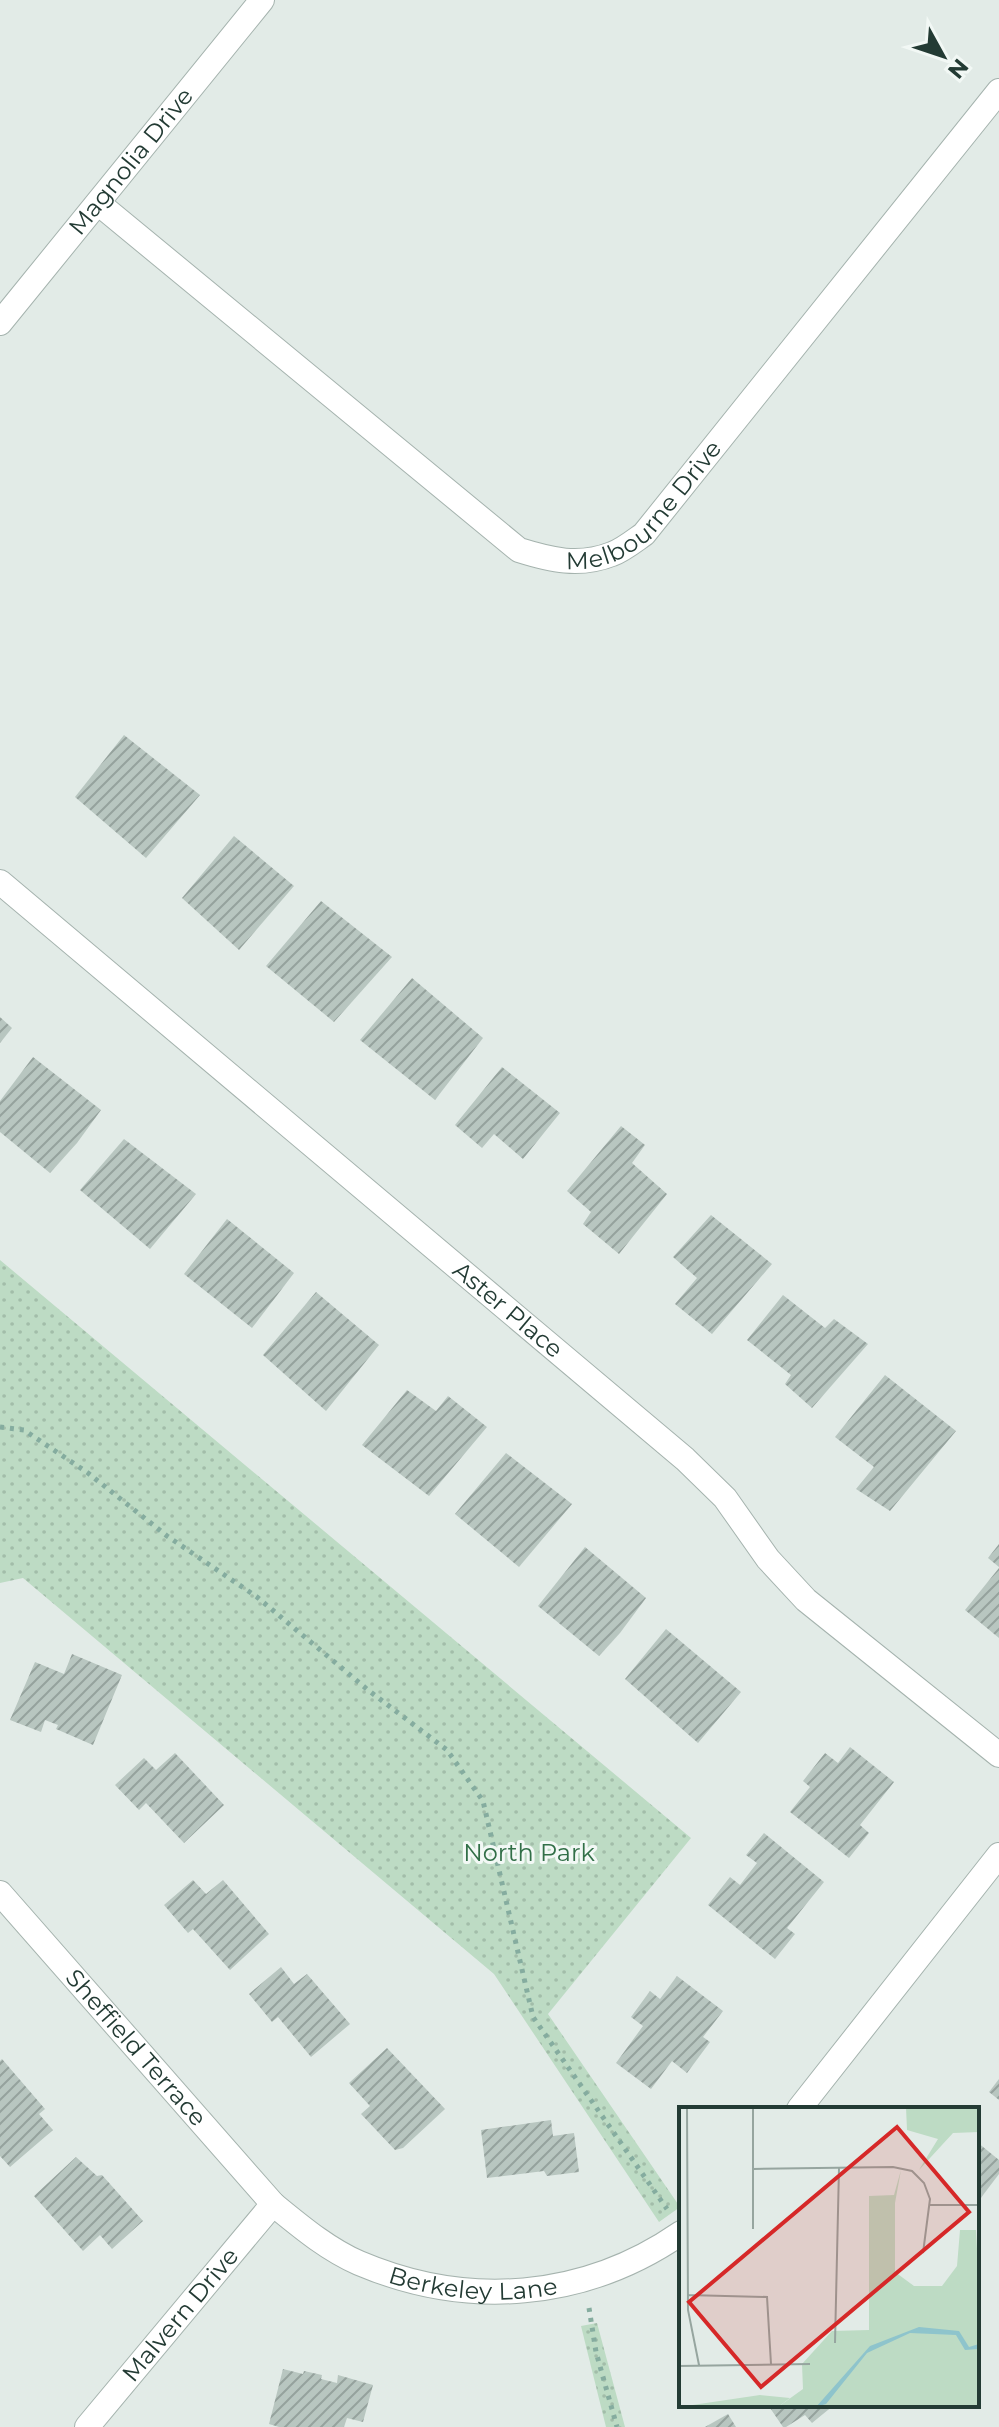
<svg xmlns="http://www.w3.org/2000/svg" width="999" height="2427" font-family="Montserrat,sans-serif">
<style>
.park{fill:url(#park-dots)}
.building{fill:url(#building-hatch)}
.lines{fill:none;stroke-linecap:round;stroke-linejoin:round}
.minor-casing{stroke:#a5b3ae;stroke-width:26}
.path{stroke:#85ac9f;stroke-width:5;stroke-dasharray:4 6;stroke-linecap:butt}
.minor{stroke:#fff;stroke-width:24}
.labels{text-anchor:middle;stroke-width:6;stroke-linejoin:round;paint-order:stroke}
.street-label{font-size:24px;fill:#233b34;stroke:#f2f8f5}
.park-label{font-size:24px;fill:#316f47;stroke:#f2f8f5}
.inset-road{fill:none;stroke:#96a59f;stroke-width:2}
.view{fill:#d62828;fill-opacity:0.15;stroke:#d62828;stroke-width:4}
.inset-edge{fill:none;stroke:#233b34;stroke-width:4}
</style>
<defs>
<pattern id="park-dots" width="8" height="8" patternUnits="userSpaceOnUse" patternTransform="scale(2)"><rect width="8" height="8" fill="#bddbc4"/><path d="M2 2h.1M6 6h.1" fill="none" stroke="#a2bda9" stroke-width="1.8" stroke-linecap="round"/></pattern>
<pattern id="building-hatch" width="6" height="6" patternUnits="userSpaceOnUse" patternTransform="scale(2)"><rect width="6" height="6" fill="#b8c6c0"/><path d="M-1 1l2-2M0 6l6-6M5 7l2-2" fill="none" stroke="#95a29d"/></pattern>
</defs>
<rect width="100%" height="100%" fill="#e2ebe7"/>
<g class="park">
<polygon points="0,1260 691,1838 548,2014 680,2207 659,2222 494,1974 23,1578 0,1583"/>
<polygon points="597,2323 625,2427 606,2427 581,2326"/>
</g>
<g class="building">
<polygon points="124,735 200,795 146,858 75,797"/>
<polygon points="234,836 294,886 239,950 182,898"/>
<polygon points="321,901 392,957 334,1022 266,966"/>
<polygon points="412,978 483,1038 435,1100 360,1040"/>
<polygon points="0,1017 12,1028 0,1043"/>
<polygon points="33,1057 101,1110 77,1143 50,1173 0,1132 0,1101"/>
<polygon points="502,1067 560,1113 523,1159 494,1134 482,1148 455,1125"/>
<polygon points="621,1126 645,1145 632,1163 667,1194 619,1254 583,1224 591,1212 567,1191"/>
<polygon points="124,1139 196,1194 150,1249 80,1190"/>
<polygon points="711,1215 772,1264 712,1334 675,1304 697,1278 673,1257"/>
<polygon points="227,1219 294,1273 252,1328 184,1274"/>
<polygon points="316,1292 379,1345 326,1411 263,1355"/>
<polygon points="783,1295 825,1328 834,1319 868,1344 812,1408 785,1384 791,1375 747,1340"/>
<polygon points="885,1375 956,1431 890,1511 856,1489 874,1467 835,1437"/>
<polygon points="407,1390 436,1411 448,1396 487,1427 429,1496 362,1445"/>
<polygon points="506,1453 572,1504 519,1567 455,1514"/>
<polygon points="999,1544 999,1567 988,1558"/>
<polygon points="585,1547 646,1598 620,1633 599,1656 538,1606"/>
<polygon points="999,1568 999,1638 965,1610"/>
<polygon points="666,1629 741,1692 698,1743 625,1679"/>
<polygon points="72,1654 122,1675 93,1745 56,1729 58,1725 45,1720 41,1732 10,1720 35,1662 64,1674"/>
<polygon points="850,1747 894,1782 860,1825 869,1833 849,1858 790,1812 810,1787 803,1781 825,1753 838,1763"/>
<polygon points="175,1753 224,1805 184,1843 146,1803 139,1810 115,1785 144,1758 156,1770"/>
<polygon points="764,1833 824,1882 787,1928 795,1934 775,1959 708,1905 730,1877 740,1885 757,1863 746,1855"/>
<polygon points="193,1880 206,1894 223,1880 269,1934 230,1970 193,1929 188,1933 164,1905"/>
<polygon points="281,1967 294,1984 307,1974 350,2024 311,2057 278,2017 272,2022 249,1994"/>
<polygon points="677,1976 723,2011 703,2037 710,2042 687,2073 672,2061 651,2089 616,2063 643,2026 631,2017 650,1991 660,1999"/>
<polygon points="387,2048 445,2109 403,2148 395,2150 361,2114 370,2106 349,2083"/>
<polygon points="2,2059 45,2109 39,2114 53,2130 10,2167 0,2156 0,2061"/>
<polygon points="999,2079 999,2100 989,2092"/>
<polygon points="551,2120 553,2136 574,2133 579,2172 547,2176 544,2171 487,2178 481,2130"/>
<polygon points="977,2142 999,2160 999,2174 977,2203"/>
<polygon points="76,2157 97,2176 102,2175 143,2221 112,2249 100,2235 83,2251 34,2196"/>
<polygon points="283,2369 303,2374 304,2371 322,2375 321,2379 337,2383 338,2375 373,2385 363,2422 347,2418 344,2427 279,2427 269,2424"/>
<polygon points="768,2405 834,2405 812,2423 805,2415 786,2427 783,2427"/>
<polygon points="728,2414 736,2427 705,2427"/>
</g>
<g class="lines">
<defs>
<g id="minor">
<path id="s1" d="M98 203 519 550C551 560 579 567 612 554 623 550 634 541 644 534L999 91"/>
<path id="s2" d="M0 323 262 0"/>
<path id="s3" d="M0 882 685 1459 725 1498 768 1559 806 1600 999 1755"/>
<path id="s4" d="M0 1893 273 2204C300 2226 327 2249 359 2263 467 2309 584 2300 681 2233"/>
<polyline points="799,2109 999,1855"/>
<path id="s5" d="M87 2427 273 2204"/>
</g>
</defs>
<use href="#minor" class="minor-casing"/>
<g class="path">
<polyline points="0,1427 24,1430 88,1473 167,1536 257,1597 368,1690 447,1750 483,1801 533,2017 667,2209"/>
<polyline points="589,2308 596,2352 617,2427"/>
</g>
<use href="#minor" class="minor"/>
</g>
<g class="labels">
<g class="street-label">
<text dy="8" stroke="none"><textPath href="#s2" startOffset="208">Magnolia Drive</textPath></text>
<text dy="8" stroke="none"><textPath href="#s1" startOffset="694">Melbourne Drive</textPath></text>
<text dy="8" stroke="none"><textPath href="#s3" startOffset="664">Aster Place</textPath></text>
<text dy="8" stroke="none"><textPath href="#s4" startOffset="206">Sheffield Terrace</textPath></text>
<text dy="8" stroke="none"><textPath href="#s4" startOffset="636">Berkeley Lane</textPath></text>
<text dy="8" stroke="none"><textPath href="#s5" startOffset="146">Malvern Drive</textPath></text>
</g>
<g class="park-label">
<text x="529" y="1861">North Park</text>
</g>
</g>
<g transform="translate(679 2107)">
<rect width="300" height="300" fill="#e2ebe7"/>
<path d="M281 123H297L300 179H263L278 159ZM81 288 111 291 99 300H0Z" fill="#bddbc4"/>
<path d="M227 0H300V25L274 26 240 63 259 32 228 23ZM222 63 216 96V165L235 179H300V300H99L124 282 123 257 153 224 190 223V89L215 88Z" fill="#bddbc4"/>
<path d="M240 220 280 224 290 240 300 237V242L286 243 277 228 231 226 188 246 147 297 137 300 191 239Z" fill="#8ec4cc"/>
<path class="inset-road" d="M8 0 9 203 20 258M74 0V122M74 62 214 60 233 64 245 76 251 92 244 146M251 98H300M8 188 88 190 92 257M156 236 160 61M0 259 131 257"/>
<path class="view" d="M218 20 290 105 82 280 10 195Z"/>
<rect width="300" height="300" class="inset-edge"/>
</g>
<g transform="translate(943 56) rotate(130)" stroke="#f2f8f5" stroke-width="6" paint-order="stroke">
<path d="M0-6L14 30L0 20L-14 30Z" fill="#233b34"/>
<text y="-12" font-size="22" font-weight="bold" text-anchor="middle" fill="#233b34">N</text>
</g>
</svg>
